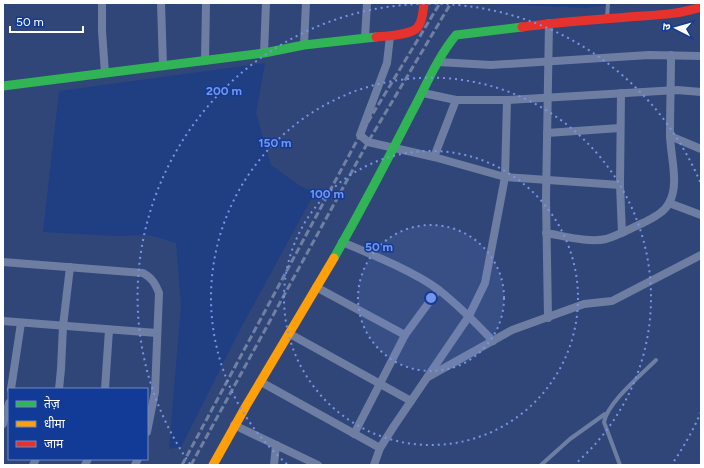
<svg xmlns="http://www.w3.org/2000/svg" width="704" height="468" font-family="Figtree,'Noto Sans Devanagari',sans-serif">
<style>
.water{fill:#203e82}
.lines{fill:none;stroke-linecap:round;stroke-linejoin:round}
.lane{stroke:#6e7ea3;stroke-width:4}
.street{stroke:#6e7ea3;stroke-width:8}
.fast{stroke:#30b455;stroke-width:9}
.slow{stroke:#ff9f0a;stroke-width:9}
.jam{stroke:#e5322d;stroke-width:9}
.rail{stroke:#707fa2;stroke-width:3;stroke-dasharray:7 3;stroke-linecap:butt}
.ring{fill:none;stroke:#7795e8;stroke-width:2;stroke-dasharray:2 4}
.centre{fill:#7795e8;stroke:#113b97;stroke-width:2}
.ring-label{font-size:12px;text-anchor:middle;font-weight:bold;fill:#7795e8;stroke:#113b97;stroke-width:3;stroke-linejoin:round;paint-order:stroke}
</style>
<rect width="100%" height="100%" fill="#304678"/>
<g class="water">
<polygon points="473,3 622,3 585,8"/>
<polygon points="265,63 256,113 271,165 300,186 315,192 242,326 181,447 169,449 181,305 176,243 150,235 116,236 43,232 59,91"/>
</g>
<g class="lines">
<g class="lane">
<polyline points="607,18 608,3"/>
<polyline points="541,465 570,439 605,414"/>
<path d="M620 465 604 422C608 402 641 375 656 360"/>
</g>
<g class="street">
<polyline points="102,3 102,31 105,73"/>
<polyline points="161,3 163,66"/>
<polyline points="390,36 387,63 360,135 368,142 434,157 505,177 620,185"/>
<polyline points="365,38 367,3"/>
<polyline points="304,45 306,3"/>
<polyline points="264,53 266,3"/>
<polyline points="205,61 206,3"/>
<polyline points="438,62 491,65 649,55 701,56"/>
<polyline points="423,93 456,100 507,100 677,90 701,92"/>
<polyline points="621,93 620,185 622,233"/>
<polyline points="547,133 620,128"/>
<polyline points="670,136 701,149"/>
<polyline points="434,157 456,100"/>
<polyline points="669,203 701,215"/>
<path d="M546 233C564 236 589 243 606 239 619 235 631 228 643 223 652 218 664 213 669 203 680 184 670 155 670 134 670 108 671 81 671 55"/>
<path d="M342 242C373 255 413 271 439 290 459 306 476 323 493 341"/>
<path d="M3 262 143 273C152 278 155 283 159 293L155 392 147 432"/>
<polyline points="316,287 405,335"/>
<polyline points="548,318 546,199 549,23"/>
<polyline points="3,321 157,333"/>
<polyline points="290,334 411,401"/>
<polyline points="428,377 512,330 584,304 612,301 701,255"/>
<polyline points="261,382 380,448"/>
<polyline points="11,389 21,323"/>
<polyline points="59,389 61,369 63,326 70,267"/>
<polyline points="105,389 109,330"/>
<polyline points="3,424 9,403"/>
<polyline points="234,425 318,465"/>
<polyline points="354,434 405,335 438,290"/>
<polyline points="33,465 36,459"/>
<polyline points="85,465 88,459"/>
<polyline points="135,465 138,459"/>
<polyline points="274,465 276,445"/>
<polyline points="374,465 380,448 394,426 469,316 485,283 505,177 507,100"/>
</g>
<g class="fast">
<polyline points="3,86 264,53 304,45 376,37"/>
<path d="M334 258C361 210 387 161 412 112 426 86 437 58 456 35L522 27"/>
</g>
<polyline class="slow" points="213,465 246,406 334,258"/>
<g class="jam">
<path d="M522 27C557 22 593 20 628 17 653 15 678 15 701 7"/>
<path d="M376 37C386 36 412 35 418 27 423 20 423 11 424 3"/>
</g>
<g class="rail">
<polyline points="182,465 360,135 440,3"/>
<polyline points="191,465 368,142 451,3"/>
</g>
</g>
<circle cx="431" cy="298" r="73" fill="#7795e8" fill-opacity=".12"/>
<g class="ring">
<circle cx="431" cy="298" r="73"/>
<circle cx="431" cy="298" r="147"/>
<path d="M287 464A220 220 0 1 1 575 464"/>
<path d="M701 412A293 293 0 0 1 672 464M190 464A293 293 0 1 1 701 184"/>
</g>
<circle cx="431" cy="298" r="6" class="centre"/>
<g class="ring-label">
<text x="224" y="95">200 m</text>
<text x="275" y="147">150 m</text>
<text x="327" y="198">100 m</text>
<text x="379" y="251">50 m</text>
</g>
<rect width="704" height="468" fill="none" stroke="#ffffff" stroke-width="8"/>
<rect x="8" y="388" width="140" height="72" fill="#113b97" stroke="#7089c1"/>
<rect x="16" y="401" width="20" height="6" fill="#30b455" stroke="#7089c1"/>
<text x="44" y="408" font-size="12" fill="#ffffff">तेज़</text>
<rect x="16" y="421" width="20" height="6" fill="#ff9f0a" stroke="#7089c1"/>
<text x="44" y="428" font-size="12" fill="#ffffff">धीमा</text>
<rect x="16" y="441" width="20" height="6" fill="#e5322d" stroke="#7089c1"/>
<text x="44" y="448" font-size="12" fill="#ffffff">जाम</text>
<g transform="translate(676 28) rotate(276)" stroke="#113b97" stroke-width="3" paint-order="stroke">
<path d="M0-3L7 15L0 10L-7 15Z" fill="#ffffff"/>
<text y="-6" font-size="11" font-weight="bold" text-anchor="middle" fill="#ffffff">उ</text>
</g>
<path d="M10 26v6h73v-6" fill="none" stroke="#ffffff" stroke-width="2"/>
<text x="16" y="26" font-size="12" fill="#ffffff" stroke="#113b97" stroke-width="3" paint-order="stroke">50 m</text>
</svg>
